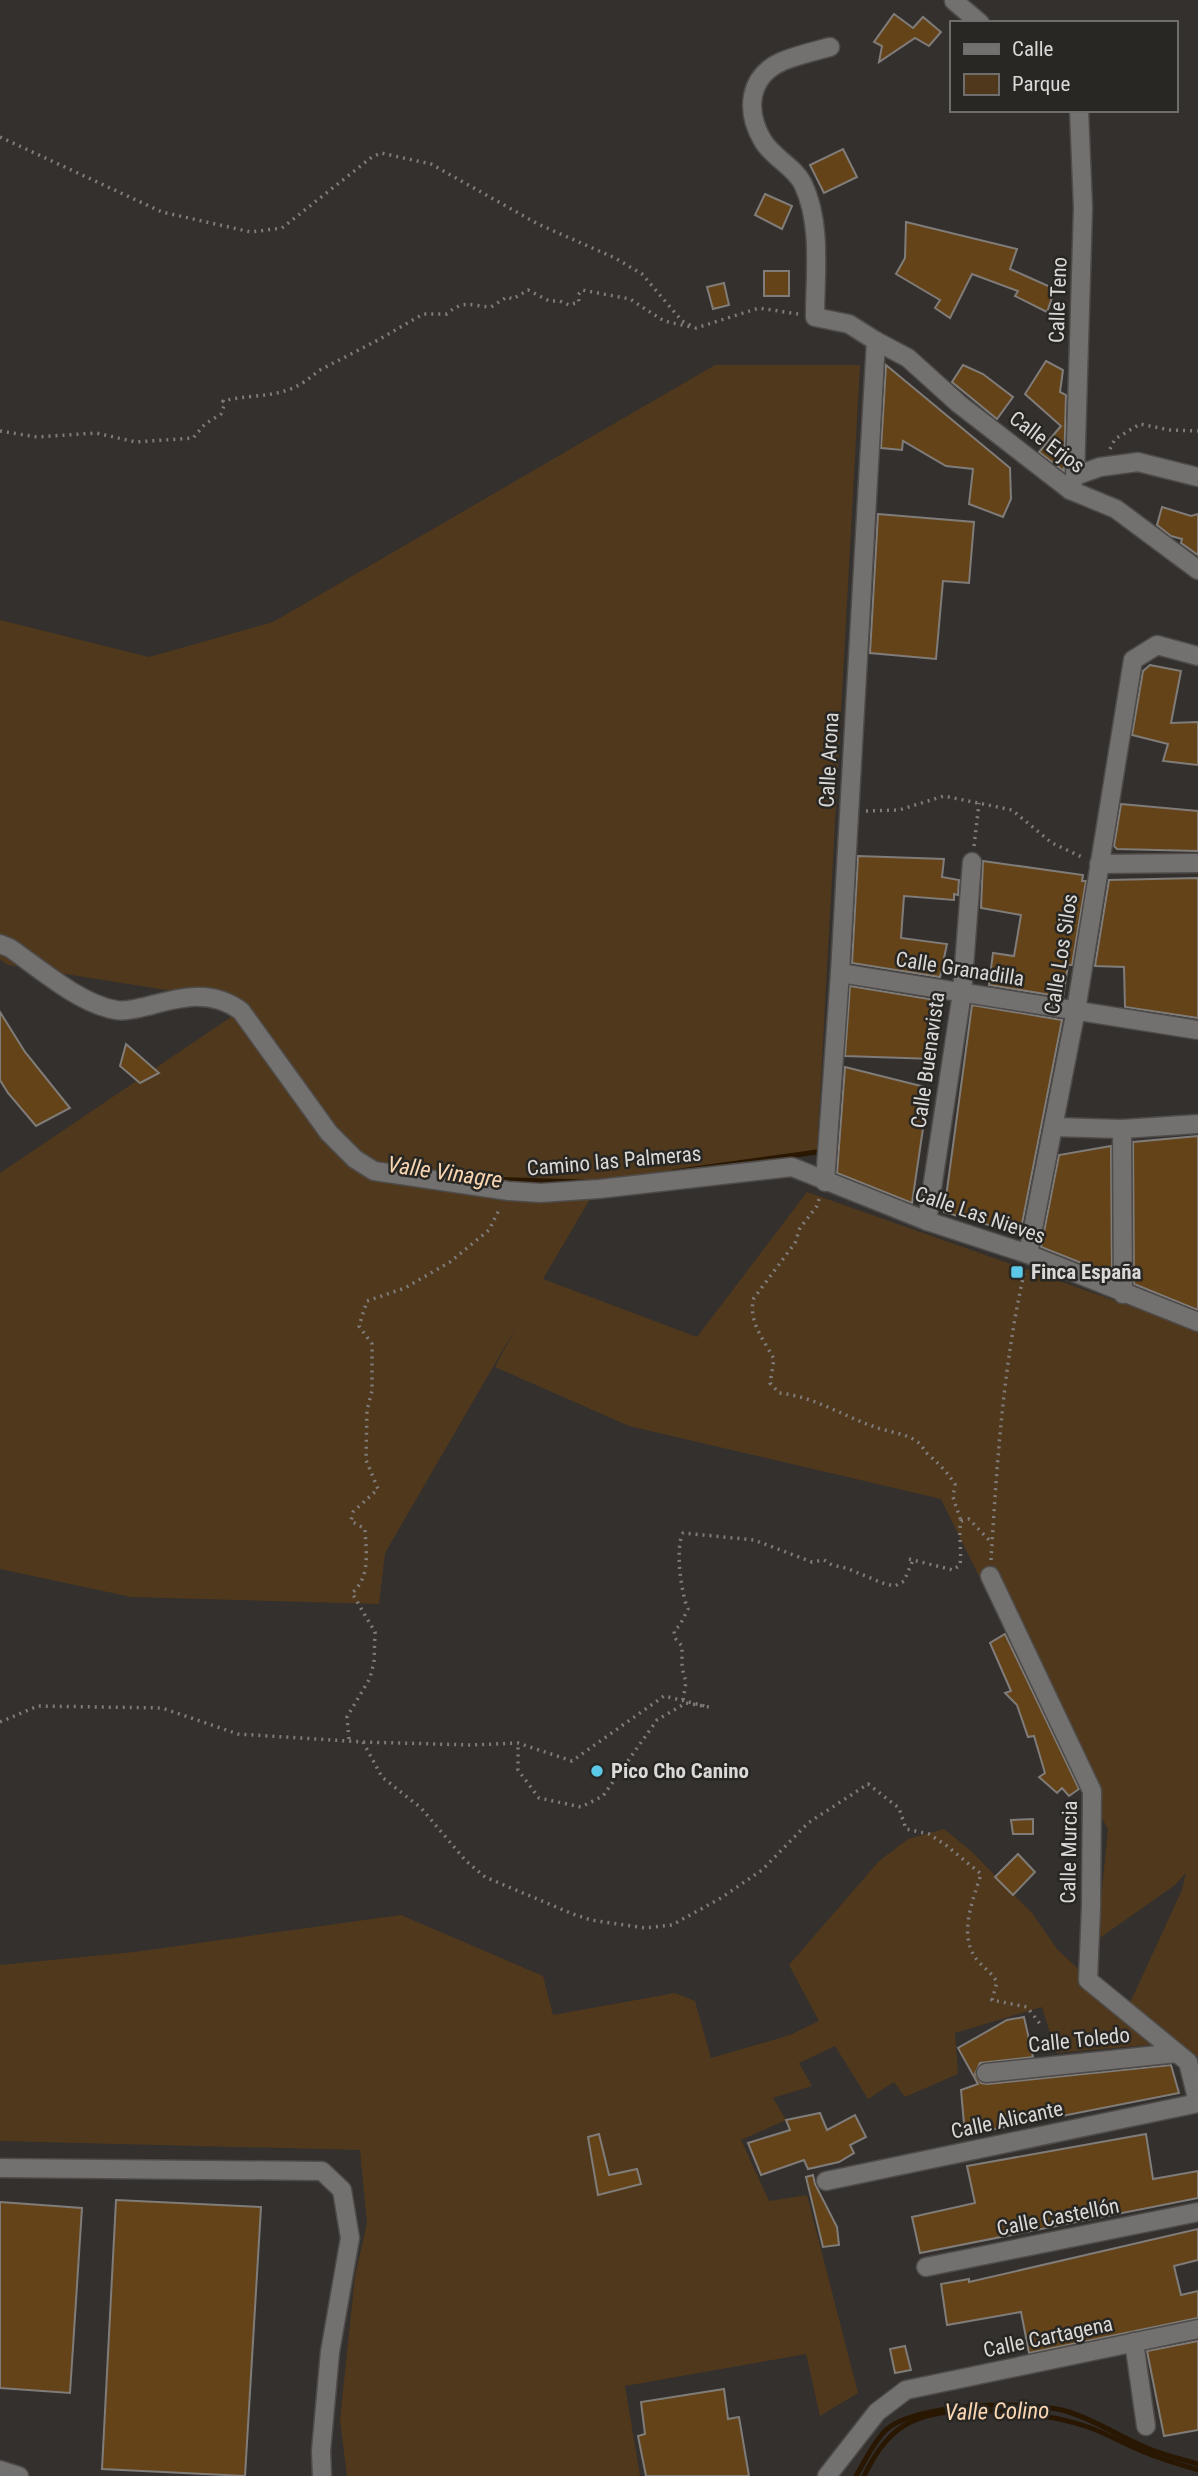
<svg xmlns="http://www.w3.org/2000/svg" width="1198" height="2476" font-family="'Roboto Condensed',sans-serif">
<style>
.green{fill:#50381c}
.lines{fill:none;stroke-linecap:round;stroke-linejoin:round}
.stream{stroke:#291702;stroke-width:5}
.building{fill:#654318;stroke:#7f7c79;stroke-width:2}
.minor-casing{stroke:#4e4b49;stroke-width:21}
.path{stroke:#7f7c7a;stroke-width:3.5;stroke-dasharray:2 5;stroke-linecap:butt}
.minor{stroke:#727170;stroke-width:18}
.poi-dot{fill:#5ac8e6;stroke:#292724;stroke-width:2.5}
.labels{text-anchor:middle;stroke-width:5;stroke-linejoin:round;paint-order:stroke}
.street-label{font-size:21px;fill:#dbd9d7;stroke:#292724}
.poi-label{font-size:21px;font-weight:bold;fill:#dbd9d7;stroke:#292724;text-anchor:start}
.water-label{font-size:23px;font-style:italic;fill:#f9d6b1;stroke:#292724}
</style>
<rect width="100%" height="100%" fill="#33302e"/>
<g class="green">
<polygon points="715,365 860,365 817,1152 600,1182 543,1279 697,1337 807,1192 1198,1330 1198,2057 1190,2055 1129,2005 1182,1890 1186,1873 1175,1885 1097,1940 1108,1829 1067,1755 941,1499 629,1426 495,1367 518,1324 385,1553 379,1604 131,1597 0,1569 0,1173 240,1011 217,998 8,965 0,959 0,620 149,657 273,622"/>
<polygon points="944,1829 971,1851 1032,1913 1057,1949 1158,2044 1056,2053 1042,2007 955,2033 958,2074 905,2097 894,2082 868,2099 835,2046 799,2063 812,2086 773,2098 786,2120 741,2140 769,2201 807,2195 858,2393 820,2416 806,2354 625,2386 640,2476 347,2476 340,2420 355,2276 367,2223 360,2150 0,2141 0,1965 134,1952 401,1915 543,1976 553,2015 675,1993 695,2001 711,2058 790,2035 819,2021 789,1965 879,1861 908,1839"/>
</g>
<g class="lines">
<g class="stream">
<polyline points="673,1172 817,1152"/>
<polyline points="488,1179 583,1182"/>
<path d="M856 2476C865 2461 873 2443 885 2431 914 2402 1032 2400 1069 2412 1097 2421 1120 2437 1147 2448 1163 2455 1181 2459 1198 2464"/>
<path d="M864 2476C875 2454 889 2431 913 2421 955 2402 1044 2412 1088 2427 1106 2433 1124 2444 1142 2451 1160 2459 1179 2464 1198 2470"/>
</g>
</g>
<g class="building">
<polygon points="894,14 913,28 923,17 941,32 929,46 915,38 879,62 882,46 874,42"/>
<polygon points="843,149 857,177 824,193 810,165"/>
<polygon points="765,194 792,206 782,229 755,215"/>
<polygon points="906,222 1017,249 1010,269 1055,289 1047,312 1015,296 1018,291 972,274 950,318 935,308 940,300 896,274 905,258"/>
<rect x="764" y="271" width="25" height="25"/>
<polygon points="724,283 729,305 713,309 707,287"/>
<polygon points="1046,361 1063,370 1060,392 1066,395 1064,471 1039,452 1061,426 1025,394"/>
<polygon points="886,365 1010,468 1011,499 1003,517 969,504 973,469 946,466 903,441 902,450 881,448"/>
<polygon points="963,365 983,374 1013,397 997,419 952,382"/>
<polygon points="1162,507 1191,516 1198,514 1198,555 1181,543 1182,539 1171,536 1157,525"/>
<polygon points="878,514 974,522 969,583 943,581 936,659 870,653"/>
<polygon points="1150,665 1181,671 1171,723 1198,722 1198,765 1163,761 1168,744 1132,735 1143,671"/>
<polygon points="1121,804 1198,811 1198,851 1117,849 1114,846"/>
<polygon points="858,856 944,859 942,877 959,880 958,895 954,894 954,900 904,896 901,938 947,944 940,977 852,963"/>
<polygon points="983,861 1083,875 1082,881 1086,881 1072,965 1068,965 1063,997 989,985 993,953 1014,956 1021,915 981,908"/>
<polygon points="1198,878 1198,1018 1125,1007 1124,967 1095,966 1109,880"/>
<polygon points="850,986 941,1001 934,1059 845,1056"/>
<polygon points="972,1005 1062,1020 1020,1234 944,1212"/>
<polygon points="0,1012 25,1052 70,1108 36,1126 8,1093 0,1080"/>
<polygon points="126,1044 159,1073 140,1083 120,1066"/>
<polygon points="845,1067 929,1088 912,1203 837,1173"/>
<polygon points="1198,1136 1198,1310 1134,1284 1133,1142"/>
<polygon points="1111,1146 1112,1275 1041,1247 1059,1155"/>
<polygon points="1005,1634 1079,1789 1069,1796 1062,1788 1057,1793 1039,1777 1045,1773 1034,1736 1028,1737 1017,1705 1005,1693 1011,1691 990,1643"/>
<polygon points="1033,1819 1033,1834 1013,1834 1011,1820"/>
<polygon points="1018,1854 1035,1872 1013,1895 995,1877"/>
<polygon points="1024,2017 1033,2057 980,2063 975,2074 981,2083 987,2084 1171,2065 1179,2093 965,2135 961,2090 978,2084 958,2048 1007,2020"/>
<polygon points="820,2113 827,2130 855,2115 866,2137 850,2145 854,2153 839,2162 808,2169 804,2160 761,2175 748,2143 790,2130 786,2120"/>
<polygon points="599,2134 609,2175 637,2169 641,2184 598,2195 588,2137"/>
<polygon points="1146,2134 1153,2179 1198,2171 1198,2198 920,2253 912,2217 975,2203 967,2166"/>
<polygon points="813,2175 815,2184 837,2227 839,2245 823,2247 806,2177"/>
<polygon points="116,2200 261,2207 245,2476 102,2469"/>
<polygon points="0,2202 82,2208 70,2393 0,2388"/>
<polygon points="1198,2229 1198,2260 1174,2266 1181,2295 1198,2291 1198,2318 1029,2353 1021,2312 947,2325 941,2284 969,2279 969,2282"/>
<polygon points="1198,2341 1198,2430 1164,2436 1147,2351"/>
<polygon points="905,2346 911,2370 895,2373 890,2349"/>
<polygon points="724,2389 728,2419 739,2417 749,2476 646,2476 638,2436 645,2434 641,2402"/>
</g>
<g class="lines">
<defs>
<g id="minor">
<polyline points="954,1 980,23"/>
<path d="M830 47C815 51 798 55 783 61 748 76 745 111 763 141 773 158 795 167 803 184 822 224 815 274 815 317L849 324 876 341 908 358 959 404 1070 490 1116 509 1198 570"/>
<polyline points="1075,476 1100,467 1138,462 1198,477"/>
<polyline points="1070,490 1075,476 1083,208 1079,110"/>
<polyline points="1099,864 1198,863"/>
<path d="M0 944 10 948C40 969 80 1004 116 1010 127 1012 138 1008 148 1006 181 997 211 989 241 1011L329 1133 355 1159 374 1171 509 1191 541 1193 599 1189 792 1167 927 1221 1028 1254 1198 1322"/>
<polyline points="840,973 1198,1030"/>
<polyline points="1053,1127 1122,1129 1198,1124"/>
<polyline points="1122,1129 1123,1294"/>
<polyline points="825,1182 840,973 876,341"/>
<polyline points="927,1221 962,993 972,862"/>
<polyline points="1028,1254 1076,1010 1133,660 1157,645 1198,656"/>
<polyline points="990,1576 1092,1791 1091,1907 1088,1980 1188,2062 1198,2102"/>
<polyline points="986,2073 1177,2053"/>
<polyline points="0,2168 322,2171 342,2190 350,2238 330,2352 321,2451 322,2476"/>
<polyline points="826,2181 1198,2103"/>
<polyline points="926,2267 1198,2212"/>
<polyline points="1134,2342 1146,2426"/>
<polyline points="0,2470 19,2476"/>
<polyline points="827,2476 877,2412 906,2390 1198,2329"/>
</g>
</defs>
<use href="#minor" class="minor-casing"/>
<g class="path">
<polyline points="0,137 162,212 251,232 282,228 372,157 381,153 431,164 538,224 615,258 642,274 682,321 696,328 759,308 798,314"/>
<path d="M0 431 37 437 96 433 136 442 193 438 205 424 221 414 225 403 223 401C260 392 286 401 318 371L380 339 416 318 424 314H447C463 299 471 306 491 307L507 297 513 299 528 290 549 301H560L569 305 579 302 578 295 582 290 630 299 664 321 691 327"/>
<polyline points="1110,449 1115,439 1140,424 1170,430 1198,431"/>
<polyline points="866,811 899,810 944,796 1012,810 1052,843 1084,858"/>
<polyline points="974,846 979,803"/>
<path d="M819 1199 817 1206 800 1228 795 1243 754 1298C747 1320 764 1340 774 1359L770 1383 779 1393C813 1396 843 1416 875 1427 888 1432 905 1433 916 1441 923 1445 924 1452 930 1456 940 1465 947 1472 955 1484L953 1497 961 1521"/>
<path d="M909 1559 953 1570 960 1565C962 1550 958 1534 961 1521L969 1519 991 1542"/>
<path d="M991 1560C997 1463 1003 1365 1025 1269"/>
<path d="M683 1700 686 1682 682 1668V1646L675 1638 674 1631 680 1625 688 1609C681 1594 675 1547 683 1533L754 1540 812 1562 824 1560 832 1565 846 1568 885 1584 895 1586 904 1581 913 1560"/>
<polyline points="0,1722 38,1706 162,1708 238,1734 363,1742 471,1745 518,1743 572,1761 664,1696 709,1707 686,1703 657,1720 603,1796 581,1807 539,1798 518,1770 518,1743"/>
<path d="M349 1739 347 1717 370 1678 374 1662 375 1632 352 1593C371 1576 366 1552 365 1529L351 1521 353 1512 378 1489 366 1460 367 1410 372 1391V1344L359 1326 367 1301 405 1288 450 1262 489 1230 500 1208"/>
<path d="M363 1742 382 1777 421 1808 466 1861 485 1877 573 1914 591 1920 645 1928 672 1925 721 1898 762 1870 808 1823 868 1784 899 1808 906 1829 929 1834 947 1846 981 1874C973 1900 957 1937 978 1961 985 1969 991 1972 997 1982L992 2000 1027 2007 1041 2025"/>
</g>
<use href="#minor" class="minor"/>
</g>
<g class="poi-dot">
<rect x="1010" y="1265" width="14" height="14" rx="3.5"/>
<circle cx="597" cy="1771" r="7"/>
</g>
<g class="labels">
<g class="street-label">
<text transform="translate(1058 300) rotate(-88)" y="7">Calle Teno</text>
<text transform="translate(1047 442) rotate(37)" y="7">Calle Erjos</text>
<text transform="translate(829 760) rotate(-87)" y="7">Calle Arona</text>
<text transform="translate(1061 954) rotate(-81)" y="7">Calle Los Silos</text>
<text transform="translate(960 969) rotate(9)" y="7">Calle Granadilla</text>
<text transform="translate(928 1060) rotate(-82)" y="7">Calle Buenavista</text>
<text transform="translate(614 1161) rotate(-5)" y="7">Camino las Palmeras</text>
<text transform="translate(980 1215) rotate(19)" y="7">Calle Las Nieves</text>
<text transform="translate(1069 1852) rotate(-89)" y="7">Calle Murcia</text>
<text transform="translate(1079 2040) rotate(-6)" y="7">Calle Toledo</text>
<text transform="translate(1007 2120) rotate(-12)" y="7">Calle Alicante</text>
<text transform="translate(1058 2217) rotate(-11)" y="7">Calle Castellón</text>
<text transform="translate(1048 2337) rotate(-12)" y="7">Calle Cartagena</text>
</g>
<g class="poi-label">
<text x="1031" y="1279">Finca España</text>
<text x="611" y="1778">Pico Cho Canino</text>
</g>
<g class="water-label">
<text transform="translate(445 1172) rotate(8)" y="8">Valle Vinagre</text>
<text transform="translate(997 2411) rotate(-1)" y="8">Valle Colino</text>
</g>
</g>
<rect x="950" y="21" width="228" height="91" fill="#292724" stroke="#706e6c" stroke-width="2"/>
<rect x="964" y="44" width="35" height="10" fill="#727170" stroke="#706e6c" stroke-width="2"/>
<text x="1012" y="56" font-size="21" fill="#dbd9d7">Calle</text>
<rect x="964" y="74" width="35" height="21" fill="#50381c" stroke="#706e6c" stroke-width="2"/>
<text x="1012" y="91" font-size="21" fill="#dbd9d7">Parque</text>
</svg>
